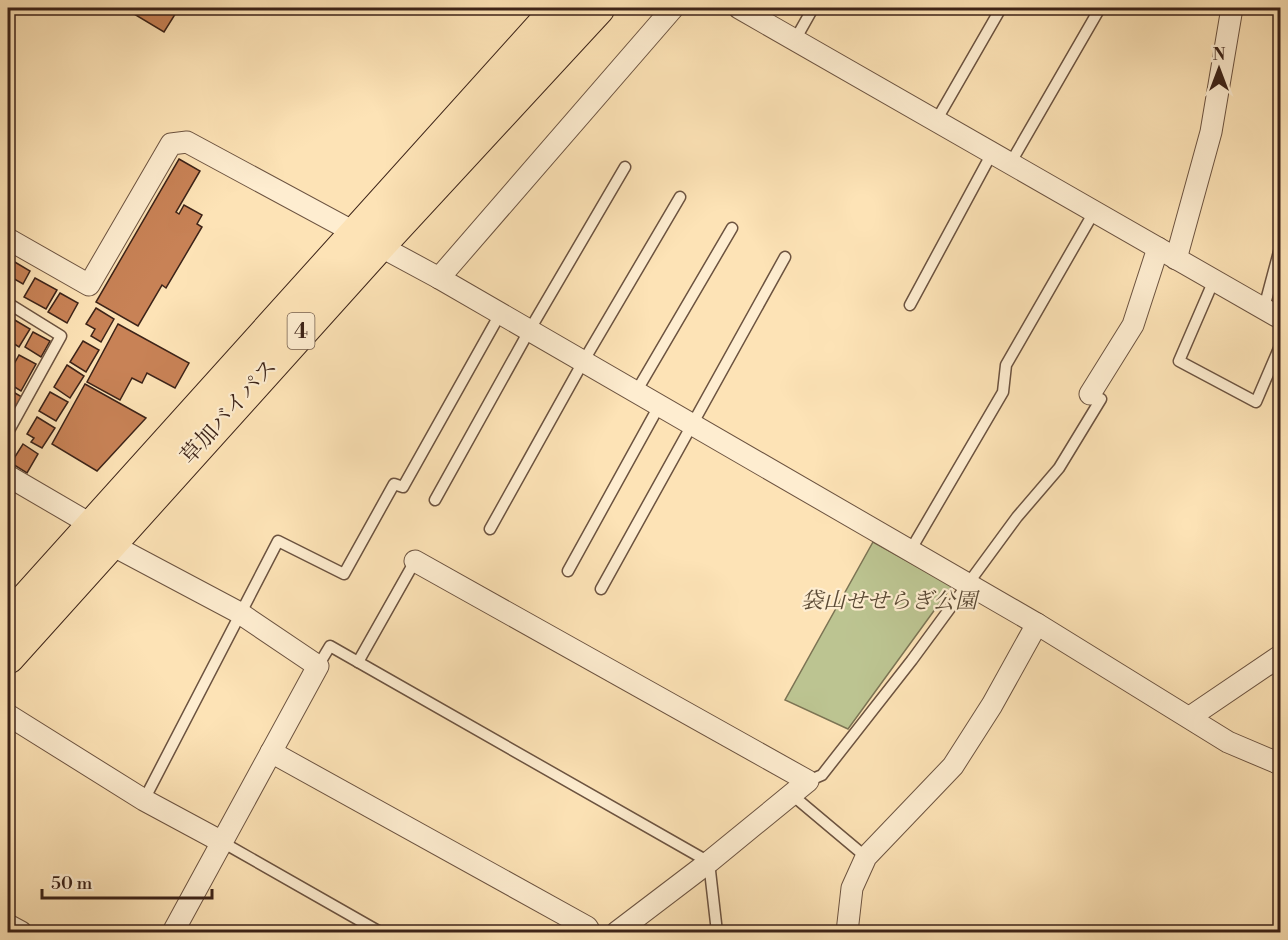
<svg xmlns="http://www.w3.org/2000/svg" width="1288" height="940" font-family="'Libre Bodoni','Noto Serif JP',serif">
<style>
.green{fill:#bcc491;stroke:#7c7454;stroke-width:1.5}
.building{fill:#c88256;stroke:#3c2318;stroke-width:1.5}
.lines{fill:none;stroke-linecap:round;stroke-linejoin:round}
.service-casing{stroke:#6c5340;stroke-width:13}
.minor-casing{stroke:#6c5340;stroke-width:23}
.trunk-casing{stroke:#3c2318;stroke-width:35}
.service{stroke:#feedd0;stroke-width:10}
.minor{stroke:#feedd0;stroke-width:21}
.trunk{stroke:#fde3b6;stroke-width:33}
.labels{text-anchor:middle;stroke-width:4.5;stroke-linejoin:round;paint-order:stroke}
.shield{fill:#feedd0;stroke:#76604f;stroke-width:1.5}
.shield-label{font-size:21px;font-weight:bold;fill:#3c2318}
.street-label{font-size:22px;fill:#3c2318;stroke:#feedd0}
.park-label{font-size:22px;font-style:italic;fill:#5c4b36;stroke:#feedd0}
</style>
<rect width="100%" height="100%" fill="#fde3b6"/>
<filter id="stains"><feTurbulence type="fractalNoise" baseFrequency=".00333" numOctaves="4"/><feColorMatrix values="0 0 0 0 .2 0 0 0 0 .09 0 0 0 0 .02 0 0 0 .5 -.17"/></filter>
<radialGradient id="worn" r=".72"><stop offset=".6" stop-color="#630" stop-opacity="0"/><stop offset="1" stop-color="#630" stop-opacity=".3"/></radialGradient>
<polygon class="green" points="873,542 952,586 848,729 785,700"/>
<g class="building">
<polygon points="124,8 179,8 164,32"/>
<polygon points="179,159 200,171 176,212 179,214 184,205 202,215 197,224 202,227 166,288 162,285 138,326 96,302"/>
<polygon points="8,258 30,271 23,284 11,277 8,282"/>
<polygon points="35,278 57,290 46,309 24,297"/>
<polygon points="60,293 78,303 67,323 48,312"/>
<polygon points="96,308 114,319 101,342 91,336 95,329 86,324"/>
<polygon points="13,319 30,329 19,347 8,340 8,329"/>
<polygon points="118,324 189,363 175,388 147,373 142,383 132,378 120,400 87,382"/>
<polygon points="33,332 50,341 41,357 25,347"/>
<polygon points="83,341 99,350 86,372 70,362"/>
<polygon points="19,355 36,364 21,391 8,383 8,375"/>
<polygon points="67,365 84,376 70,398 54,387"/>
<polygon points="85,384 146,418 97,471 52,444"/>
<polygon points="8,389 22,397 12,416 8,413"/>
<polygon points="50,392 68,402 56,421 39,411"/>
<polygon points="37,417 55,428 42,448 31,442 34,438 27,434"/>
<polygon points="23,444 38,454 27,473 11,463"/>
</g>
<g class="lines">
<defs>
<g id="service">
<polyline points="795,40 813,8"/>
<polyline points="936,121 1001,8"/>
<polyline points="1010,164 1100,8"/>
<polyline points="1214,280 1179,361 1256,402 1280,346"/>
<polyline points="910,305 992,153"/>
<polyline points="1264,308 1280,248"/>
<polyline points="8,310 11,305 61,336 8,432"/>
<polyline points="636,392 732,228"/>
<polyline points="435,500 529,331 625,167"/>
<polyline points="490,529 583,362 680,197"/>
<polyline points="910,551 1003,392 1006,365 1094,212"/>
<polyline points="568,571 659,406"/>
<polyline points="601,589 785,257"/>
<polyline points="358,662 415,561"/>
<polyline points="318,666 330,646 709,862 717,932"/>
<polyline points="808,781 822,775 912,660 1017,517 1059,468 1101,399 1090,394"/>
<polyline points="791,794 866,857"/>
<polyline points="144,800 278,541 344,574 394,484 403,487 500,314"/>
<polyline points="222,842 380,932"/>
</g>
<g id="minor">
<polyline points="739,8 1280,318"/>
<polyline points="8,239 89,285 171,144 187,142 439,278 1037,624 1228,742 1280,764"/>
<polyline points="1176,259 1211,132 1232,8"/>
<polyline points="439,278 673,8"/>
<polyline points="1090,394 1133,325 1158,248"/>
<polyline points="8,476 92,525"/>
<polyline points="110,544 238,612 318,666 173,932"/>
<polyline points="415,561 808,781 709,862 617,932"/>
<polyline points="8,715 144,800 222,842"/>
<polyline points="1190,717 1280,656"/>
<polyline points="271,752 587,927 590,932"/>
<polyline points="8,925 21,932"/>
<polyline points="847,932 852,888 866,857 953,766 992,705 1037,624"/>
</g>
<g id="trunk">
<polyline points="8,620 559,8"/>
<polyline points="8,657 378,246 598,8"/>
</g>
</defs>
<use href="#service" class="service-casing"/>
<use href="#minor" class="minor-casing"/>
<use href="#trunk" class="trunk-casing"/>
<use href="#service" class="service"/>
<use href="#minor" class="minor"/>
<use href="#trunk" class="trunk"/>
</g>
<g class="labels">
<rect class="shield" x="287.5" y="313" width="27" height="36" rx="4.5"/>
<g class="shield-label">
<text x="301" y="338">4</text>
</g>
<g class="street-label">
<text transform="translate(228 411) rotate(-48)" y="8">草加バイパス</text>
</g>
<g class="park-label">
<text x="889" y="608">袋山せせらぎ公園</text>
</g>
</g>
<rect width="1288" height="940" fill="none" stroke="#fde3b6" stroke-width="30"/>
<rect x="9" y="9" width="1270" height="922" fill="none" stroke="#3c2318" stroke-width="3"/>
<rect x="15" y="15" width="1258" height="910" fill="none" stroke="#3c2318" stroke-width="1.5"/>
<g transform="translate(1219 69)" stroke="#feedd0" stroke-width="4.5" paint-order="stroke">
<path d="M0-4.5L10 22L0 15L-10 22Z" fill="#3c2318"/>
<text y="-9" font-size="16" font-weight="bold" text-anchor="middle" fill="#3c2318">N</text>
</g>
<path d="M42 889v9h170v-9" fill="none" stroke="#3c2318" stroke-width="3"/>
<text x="51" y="889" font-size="18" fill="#3c2318" stroke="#feedd0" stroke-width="4.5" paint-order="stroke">50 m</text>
<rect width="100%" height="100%" filter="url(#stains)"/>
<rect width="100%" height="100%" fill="url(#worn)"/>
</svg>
